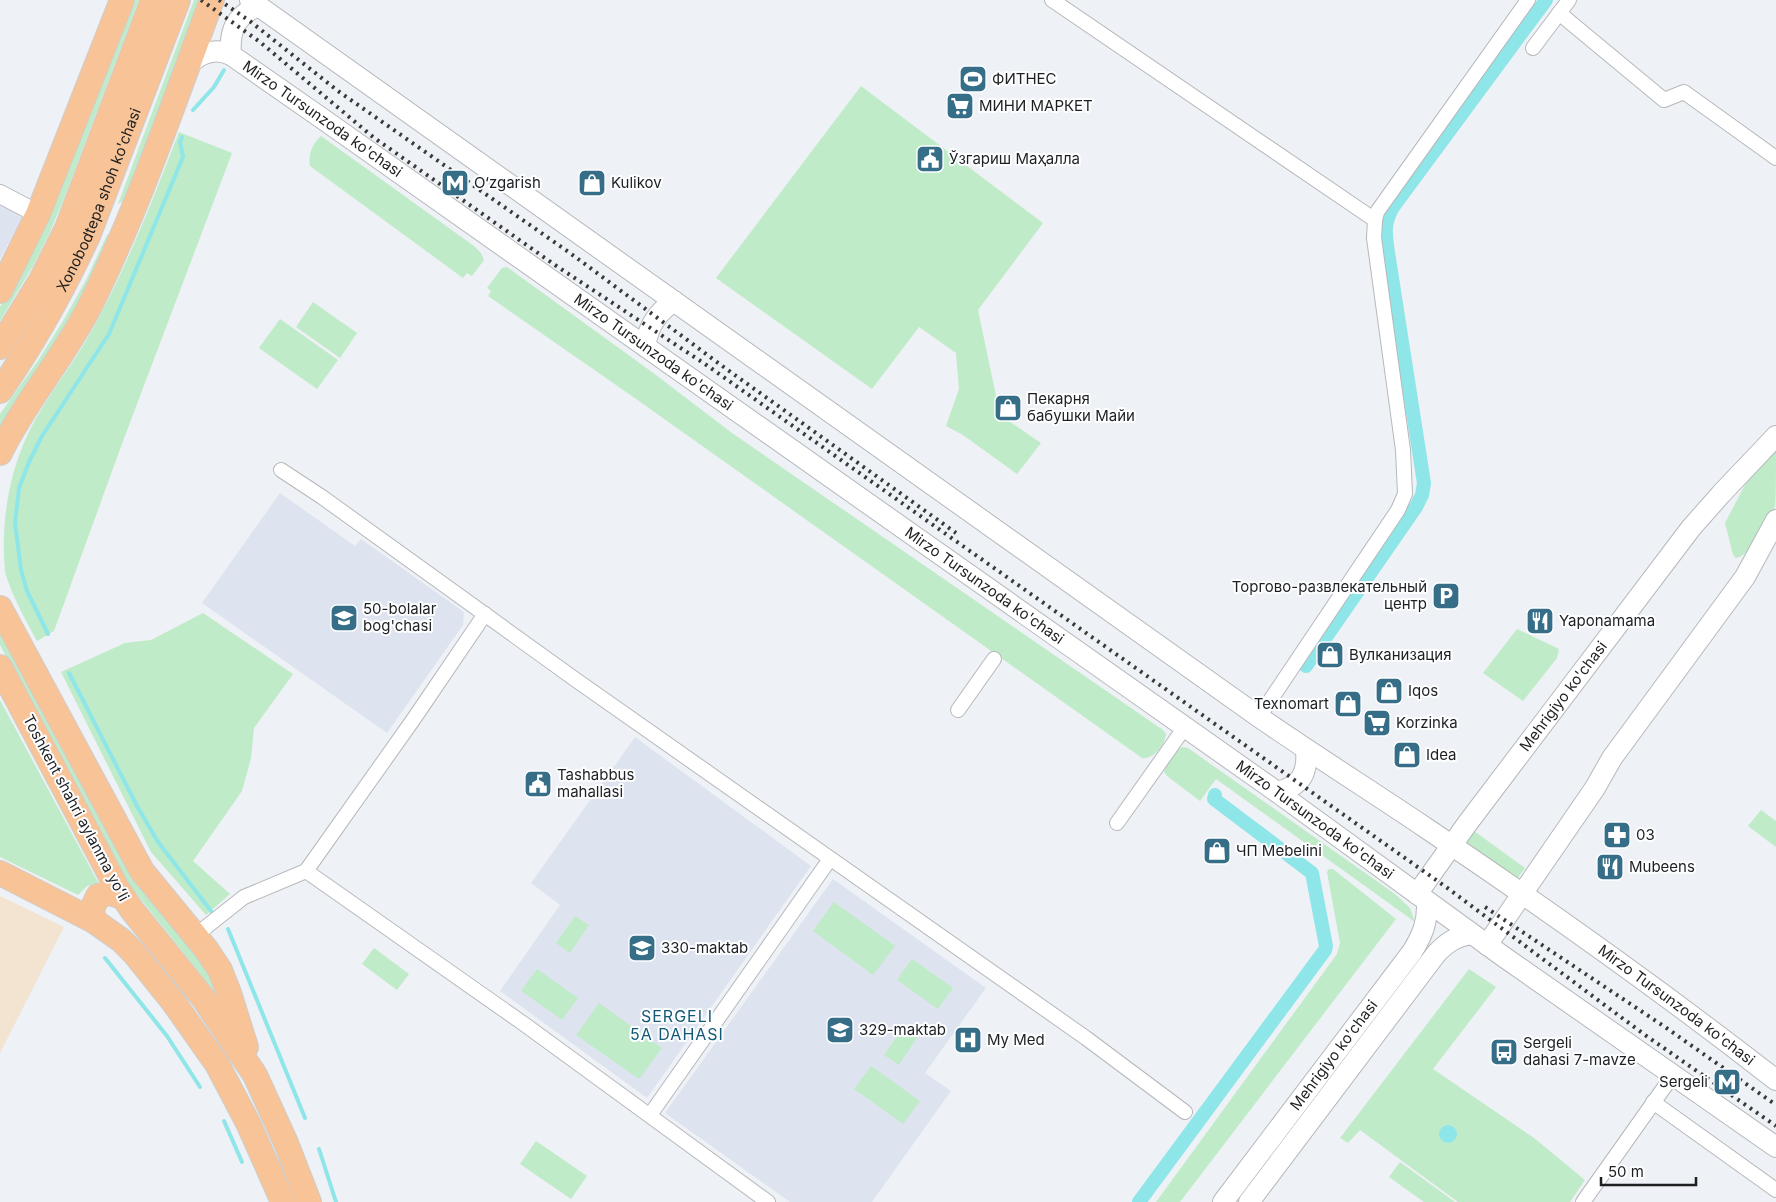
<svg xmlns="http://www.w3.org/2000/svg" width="1776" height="1202" font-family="Inter,sans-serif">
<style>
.commercial{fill:#f3e4d1}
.built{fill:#dee4ef}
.green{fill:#c0ebc8}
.water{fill:#8fe6e9}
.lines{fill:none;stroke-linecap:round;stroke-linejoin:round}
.stream{stroke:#8fe6e9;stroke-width:4}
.canal{stroke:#8fe6e9;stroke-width:14}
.minor-casing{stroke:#b6b8bb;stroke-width:16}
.tertiary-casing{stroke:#b6b8bb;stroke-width:20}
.secondary-casing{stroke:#b6b8bb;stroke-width:22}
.trunk-casing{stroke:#cecece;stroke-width:26}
.minor{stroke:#fff;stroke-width:14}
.tertiary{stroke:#fff;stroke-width:18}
.secondary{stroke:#fff;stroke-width:20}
.trunk{stroke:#f7c397;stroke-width:24}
.rail{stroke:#37393a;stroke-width:4;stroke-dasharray:2.5 5;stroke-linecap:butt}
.labels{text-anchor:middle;stroke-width:4;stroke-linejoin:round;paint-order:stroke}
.poi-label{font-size:15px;fill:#1e1f20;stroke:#fdfeff;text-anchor:start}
.street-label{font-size:15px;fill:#1e1f20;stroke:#fdfeff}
.neighbourhood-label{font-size:16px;letter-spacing:1px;fill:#135975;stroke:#fdfeff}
</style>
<rect width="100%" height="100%" fill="#eef1f5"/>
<polygon class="commercial" points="0,896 64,927 0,1053"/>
<g class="built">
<polygon points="0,198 26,210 0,259"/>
<polygon points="280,493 355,546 361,539 464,612 463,625 387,733 202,603"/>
<polygon points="635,737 811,866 647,1098 500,991 560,905 531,883"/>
<polygon points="833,879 986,988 925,1073 951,1091 872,1202 790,1202 665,1113"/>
</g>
<g class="green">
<polygon points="130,0 139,0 63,201 49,234 33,266 0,321 0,307 8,294"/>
<polygon points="194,0 204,0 132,195 118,204"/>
<polygon points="861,86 1043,223 978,310 1000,415 1041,443 1017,474 963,435 946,426 959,389 956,353 919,327 872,389 716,278"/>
<path d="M179 132 232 153 123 441 54 631 37 641C25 619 12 596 5 572 0 515 11 458 41 410 57 383 77 358 92 330 127 267 153 199 179 132Z"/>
<path d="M321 136 474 246 481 253 484 260 472 276 467 273 463 278 310 166C308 154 313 143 321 136Z"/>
<polygon points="119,229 97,274 0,432 0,414 37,362 63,321 86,280 107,235"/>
<path d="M507 267 652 372 732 433 1163 730 1166 734C1165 745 1153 760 1142 758L629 394 488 296 491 291 487 288 502 268Z"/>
<polygon points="313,302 357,333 340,358 296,327"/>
<polygon points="280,319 338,360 317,389 259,348"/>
<path d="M1776 450C1776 462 1776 496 1775 506 1771 519 1750 556 1736 558L1733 555 1725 523 1747 481Z"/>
<polygon points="203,613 293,674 254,728 251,758 242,791 193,861 230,894 206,915 151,852 61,672 125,643 151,640"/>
<polygon points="0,621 202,955 226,1006 124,878 0,645"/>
<polygon points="1517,629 1559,649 1557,658 1523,701 1483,673"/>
<polygon points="0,700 99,884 87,886 78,895 0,857"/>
<path d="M1183 747 1188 748 1395 894 1410 908 1415 922 1216 779 1200 801 1167 776 1164 772C1166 764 1174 750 1183 747Z"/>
<polygon points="1761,810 1776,821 1776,847 1748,826"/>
<polygon points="1474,831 1525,868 1517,879 1466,842"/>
<polygon points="1329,869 1333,869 1396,919 1180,1202 1156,1202 1337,954 1340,943 1327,872"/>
<polygon points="834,902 895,946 873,975 813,931"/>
<polygon points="575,916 589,925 570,953 556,943"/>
<polygon points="374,948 409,974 397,990 362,964"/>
<polygon points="912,959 953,988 938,1009 897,980"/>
<polygon points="537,969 578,998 562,1020 521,991"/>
<polygon points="1469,969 1496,987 1433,1069 1534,1138 1585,1180 1570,1202 1458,1202 1360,1130 1348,1143 1340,1138"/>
<polygon points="599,1003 662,1048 639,1079 576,1035"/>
<polygon points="904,1026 918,1036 899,1065 884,1055"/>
<polygon points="871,1066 920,1101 903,1124 854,1089"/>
<polygon points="536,1141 587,1176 571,1199 520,1164"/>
<polygon points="1400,1162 1455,1202 1424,1202 1389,1177"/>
</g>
<circle class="water" cx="1448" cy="1134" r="9"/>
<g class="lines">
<g class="stream">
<polyline points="193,110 214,87 224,70"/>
<polyline points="48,634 27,591 21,570 15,523 19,488 29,462 42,436 109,334 183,157 180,142 182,137"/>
<polyline points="69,673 137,806 158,842 211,911"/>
<polyline points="228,929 305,1118"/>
<polyline points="105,958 167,1036 200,1087"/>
<polyline points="224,1121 242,1162"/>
<polyline points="319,1149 336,1202"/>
</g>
<g class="canal">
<path d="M1306 666 1416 507 1422 495 1424 483 1387 246C1385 230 1385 221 1393 207L1546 0"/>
<polyline points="1139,1202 1325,950 1326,946 1312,873 1214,799 1215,795"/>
</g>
<defs>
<g id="minor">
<polyline points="1052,0 1375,220"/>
<polyline points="1559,13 1664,100 1684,92 1776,158"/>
<polyline points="1533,48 1569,0"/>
<polyline points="281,470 322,497 576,680 1086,1038 1185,1112"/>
<polyline points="958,710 994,659"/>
<polyline points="1259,717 1398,510 1405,494 1403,450 1374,238 1375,220 1377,212 1528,0"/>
<polyline points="1117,823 1185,727"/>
<polyline points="306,871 524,1024 768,1202"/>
<polyline points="197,938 206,927 244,897 306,871 413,720 485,614"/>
<polyline points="1653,1102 1776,1190"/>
<polyline points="650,1115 830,859"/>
<polyline points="1583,1202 1673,1075"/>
</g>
<polyline id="tertiary" points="0,194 38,214"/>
<g id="secondary">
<path id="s1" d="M250 0 1259 717C1314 755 1371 791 1426 828 1545 908 1663 992 1776 1080"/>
<path d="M231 55C229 31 235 16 258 6"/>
<path id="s2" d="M188 65C200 53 215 47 231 55L320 117 1277 792 1504 957 1776 1147"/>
<path d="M645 346C649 325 657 313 674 301"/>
<path d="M1277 792C1301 786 1308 774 1306 750"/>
<path id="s3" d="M1417 894 1467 824 1691 528 1721 494 1776 436"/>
<polyline points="1487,945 1595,788 1612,758 1745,577 1776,520"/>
<path id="s4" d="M1223 1202 1412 952C1422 936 1428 922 1427 902"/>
<path d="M1249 1202 1436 954C1447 942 1457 936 1472 934"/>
</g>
<g id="trunk">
<polyline points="0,291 38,214 122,0"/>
<polyline points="0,347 41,280 67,228 153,0"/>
<path id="s5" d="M0 391C34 342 63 290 88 236L178 0"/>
<path d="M0 453C26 400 65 356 91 304 139 206 174 102 212 0"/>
<polyline points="0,608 142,871 206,949 220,970 229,993 246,1047"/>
<polyline points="0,667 117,888 132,910 204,999 255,1075 286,1143 309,1202"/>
<polyline points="0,873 94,921 121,940 134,953 174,1003 217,1064 249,1125 283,1202"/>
<polyline points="94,921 92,909 98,896 110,893 123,897"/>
</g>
</defs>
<use href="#minor" class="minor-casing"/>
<use href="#tertiary" class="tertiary-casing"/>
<use href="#secondary" class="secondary-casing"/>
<use href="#trunk" class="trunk-casing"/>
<use href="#minor" class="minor"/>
<use href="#tertiary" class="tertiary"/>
<use href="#secondary" class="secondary"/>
<use href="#trunk" class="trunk"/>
<g class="rail">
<polyline points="201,0 260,42 373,137 555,265 705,364 1446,887 1645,1035 1776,1126"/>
<polyline points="219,0 251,22 338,91 570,253 725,368 956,533"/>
<polyline points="1485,907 1665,1027 1776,1105"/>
</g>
</g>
<defs>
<symbol id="stadium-square" viewBox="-11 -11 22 22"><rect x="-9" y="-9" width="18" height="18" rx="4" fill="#366e88" stroke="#fdfeff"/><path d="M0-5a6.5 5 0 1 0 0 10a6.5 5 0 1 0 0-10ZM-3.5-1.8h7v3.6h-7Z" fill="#fff"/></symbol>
<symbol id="supermarket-square" viewBox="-11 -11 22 22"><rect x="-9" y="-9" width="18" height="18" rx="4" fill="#366e88" stroke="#fdfeff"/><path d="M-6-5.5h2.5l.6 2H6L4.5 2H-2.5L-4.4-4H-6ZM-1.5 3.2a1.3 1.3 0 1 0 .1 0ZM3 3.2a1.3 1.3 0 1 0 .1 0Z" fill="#fff"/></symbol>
<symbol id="civic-square" viewBox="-11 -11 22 22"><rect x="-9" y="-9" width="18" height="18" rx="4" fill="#366e88" stroke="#fdfeff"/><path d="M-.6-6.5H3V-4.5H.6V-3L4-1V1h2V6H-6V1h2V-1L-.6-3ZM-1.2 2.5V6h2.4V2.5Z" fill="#fff"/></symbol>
<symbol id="metro-square" viewBox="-11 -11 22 22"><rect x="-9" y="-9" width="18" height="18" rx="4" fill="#366e88" stroke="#fdfeff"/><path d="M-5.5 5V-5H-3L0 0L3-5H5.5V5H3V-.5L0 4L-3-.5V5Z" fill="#fff"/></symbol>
<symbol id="shop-square" viewBox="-11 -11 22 22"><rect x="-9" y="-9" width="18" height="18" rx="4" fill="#366e88" stroke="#fdfeff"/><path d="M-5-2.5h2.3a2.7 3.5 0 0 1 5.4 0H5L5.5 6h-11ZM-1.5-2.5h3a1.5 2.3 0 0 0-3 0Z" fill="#fff"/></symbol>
<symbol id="parking-square" viewBox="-11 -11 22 22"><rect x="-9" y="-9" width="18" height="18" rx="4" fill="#366e88" stroke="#fdfeff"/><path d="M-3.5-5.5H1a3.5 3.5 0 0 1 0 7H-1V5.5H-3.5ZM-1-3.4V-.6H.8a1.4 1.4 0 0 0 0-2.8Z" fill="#fff"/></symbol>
<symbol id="school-square" viewBox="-11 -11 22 22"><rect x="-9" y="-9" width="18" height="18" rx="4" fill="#366e88" stroke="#fdfeff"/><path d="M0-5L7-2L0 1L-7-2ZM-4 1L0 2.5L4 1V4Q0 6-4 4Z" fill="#fff"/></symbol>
<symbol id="restaurant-square" viewBox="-11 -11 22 22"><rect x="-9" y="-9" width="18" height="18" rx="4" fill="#366e88" stroke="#fdfeff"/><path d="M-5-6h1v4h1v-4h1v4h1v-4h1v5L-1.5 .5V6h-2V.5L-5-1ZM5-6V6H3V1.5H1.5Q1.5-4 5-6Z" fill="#fff"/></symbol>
<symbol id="pharmacy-square" viewBox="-11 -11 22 22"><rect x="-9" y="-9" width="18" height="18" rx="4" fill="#366e88" stroke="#fdfeff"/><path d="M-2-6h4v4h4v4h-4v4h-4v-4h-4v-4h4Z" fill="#fff"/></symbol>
<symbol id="hospital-square" viewBox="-11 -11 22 22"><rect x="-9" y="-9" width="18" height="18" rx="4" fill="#366e88" stroke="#fdfeff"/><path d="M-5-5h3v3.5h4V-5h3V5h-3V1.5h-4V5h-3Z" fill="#fff"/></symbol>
<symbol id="bus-square" viewBox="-11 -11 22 22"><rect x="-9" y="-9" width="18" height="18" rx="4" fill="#366e88" stroke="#fdfeff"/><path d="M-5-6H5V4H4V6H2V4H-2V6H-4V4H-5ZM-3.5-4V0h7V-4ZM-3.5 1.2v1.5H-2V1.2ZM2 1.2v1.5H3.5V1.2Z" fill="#fff"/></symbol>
</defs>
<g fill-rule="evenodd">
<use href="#stadium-square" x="957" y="63" width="32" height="32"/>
<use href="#supermarket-square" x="944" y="90" width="32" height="32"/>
<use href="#civic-square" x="914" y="143" width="32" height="32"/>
<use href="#metro-square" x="439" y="167" width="32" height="32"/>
<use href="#shop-square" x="576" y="167" width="32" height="32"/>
<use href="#shop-square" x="992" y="392" width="32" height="32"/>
<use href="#parking-square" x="1430" y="580" width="32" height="32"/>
<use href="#school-square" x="328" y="602" width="32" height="32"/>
<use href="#restaurant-square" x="1524" y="605" width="32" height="32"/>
<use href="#shop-square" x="1314" y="639" width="32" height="32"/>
<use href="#shop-square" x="1373" y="675" width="32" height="32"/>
<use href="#shop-square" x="1332" y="688" width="32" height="32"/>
<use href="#supermarket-square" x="1361" y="707" width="32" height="32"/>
<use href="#shop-square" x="1391" y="739" width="32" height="32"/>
<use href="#civic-square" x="522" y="768" width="32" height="32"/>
<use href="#pharmacy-square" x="1601" y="819" width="32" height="32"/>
<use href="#shop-square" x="1201" y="835" width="32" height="32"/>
<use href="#restaurant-square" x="1594" y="851" width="32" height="32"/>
<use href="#school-square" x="626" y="932" width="32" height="32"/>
<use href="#school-square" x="824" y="1014" width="32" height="32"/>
<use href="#hospital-square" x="952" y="1024" width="32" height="32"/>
<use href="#bus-square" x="1488" y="1036" width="32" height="32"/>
<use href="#metro-square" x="1711" y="1066" width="32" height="32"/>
</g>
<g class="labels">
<g class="poi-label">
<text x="992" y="84">ФИТНЕС</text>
<text x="979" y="111">МИНИ МАРКЕТ</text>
<text x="949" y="164">Ўзгариш Маҳалла</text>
<text x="474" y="188">O‘zgarish</text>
<text x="611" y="188">Kulikov</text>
<text x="1027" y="404">Пекарня<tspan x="1027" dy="17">бабушки Майи</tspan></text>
<text x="1427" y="592" text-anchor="end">Торгово-развлекательный<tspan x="1427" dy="17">центр</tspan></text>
<text x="363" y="614">50-bolalar<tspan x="363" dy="17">bog'chasi</tspan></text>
<text x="1559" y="626">Yaponamama</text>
<text x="1349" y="660">Вулканизация</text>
<text x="1408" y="696">Iqos</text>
<text x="1329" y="709" text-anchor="end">Texnomart</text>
<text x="1396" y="728">Korzinka</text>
<text x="1426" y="760">Idea</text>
<text x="557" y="780">Tashabbus<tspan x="557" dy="17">mahallasi</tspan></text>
<text x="1636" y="840">03</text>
<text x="1236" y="856">ЧП Mebelini</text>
<text x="1629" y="872">Mubeens</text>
<text x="661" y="953">330-maktab</text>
<text x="859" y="1035">329-maktab</text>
<text x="987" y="1045">My Med</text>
<text x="1523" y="1048">Sergeli<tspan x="1523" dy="17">dahasi 7-mavze</tspan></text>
<text x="1708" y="1087" text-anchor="end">Sergeli</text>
</g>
<g class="street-label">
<text dy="5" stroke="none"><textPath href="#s2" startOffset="159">Mirzo Tursunzoda ko'chasi</textPath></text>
<text dy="5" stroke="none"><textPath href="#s5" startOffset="216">Xonobodtepa shoh ko'chasi</textPath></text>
<text dy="5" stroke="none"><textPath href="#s2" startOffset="564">Mirzo Tursunzoda ko'chasi</textPath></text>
<text dy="5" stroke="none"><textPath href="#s2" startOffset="969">Mirzo Tursunzoda ko'chasi</textPath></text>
<text dy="5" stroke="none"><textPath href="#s3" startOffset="246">Mehrigiyo ko'chasi</textPath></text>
<text transform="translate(76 808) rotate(62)" y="5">Toshkent shahri aylanma yoʻli</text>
<text dy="5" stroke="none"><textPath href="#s2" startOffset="1374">Mirzo Tursunzoda ko'chasi</textPath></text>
<text dy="5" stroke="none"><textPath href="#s1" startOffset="1745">Mirzo Tursunzoda ko'chasi</textPath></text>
<text dy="5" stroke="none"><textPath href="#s4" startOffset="184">Mehrigiyo ko'chasi</textPath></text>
</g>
<g class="neighbourhood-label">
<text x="677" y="1022">SERGELI<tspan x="677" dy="18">5A DAHASI</tspan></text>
</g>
</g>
<path d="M1601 1177v8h95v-8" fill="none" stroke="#1e1f20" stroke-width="2.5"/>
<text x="1608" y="1177" font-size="15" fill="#1e1f20" stroke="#fdfeff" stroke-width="4" paint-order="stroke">50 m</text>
</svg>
